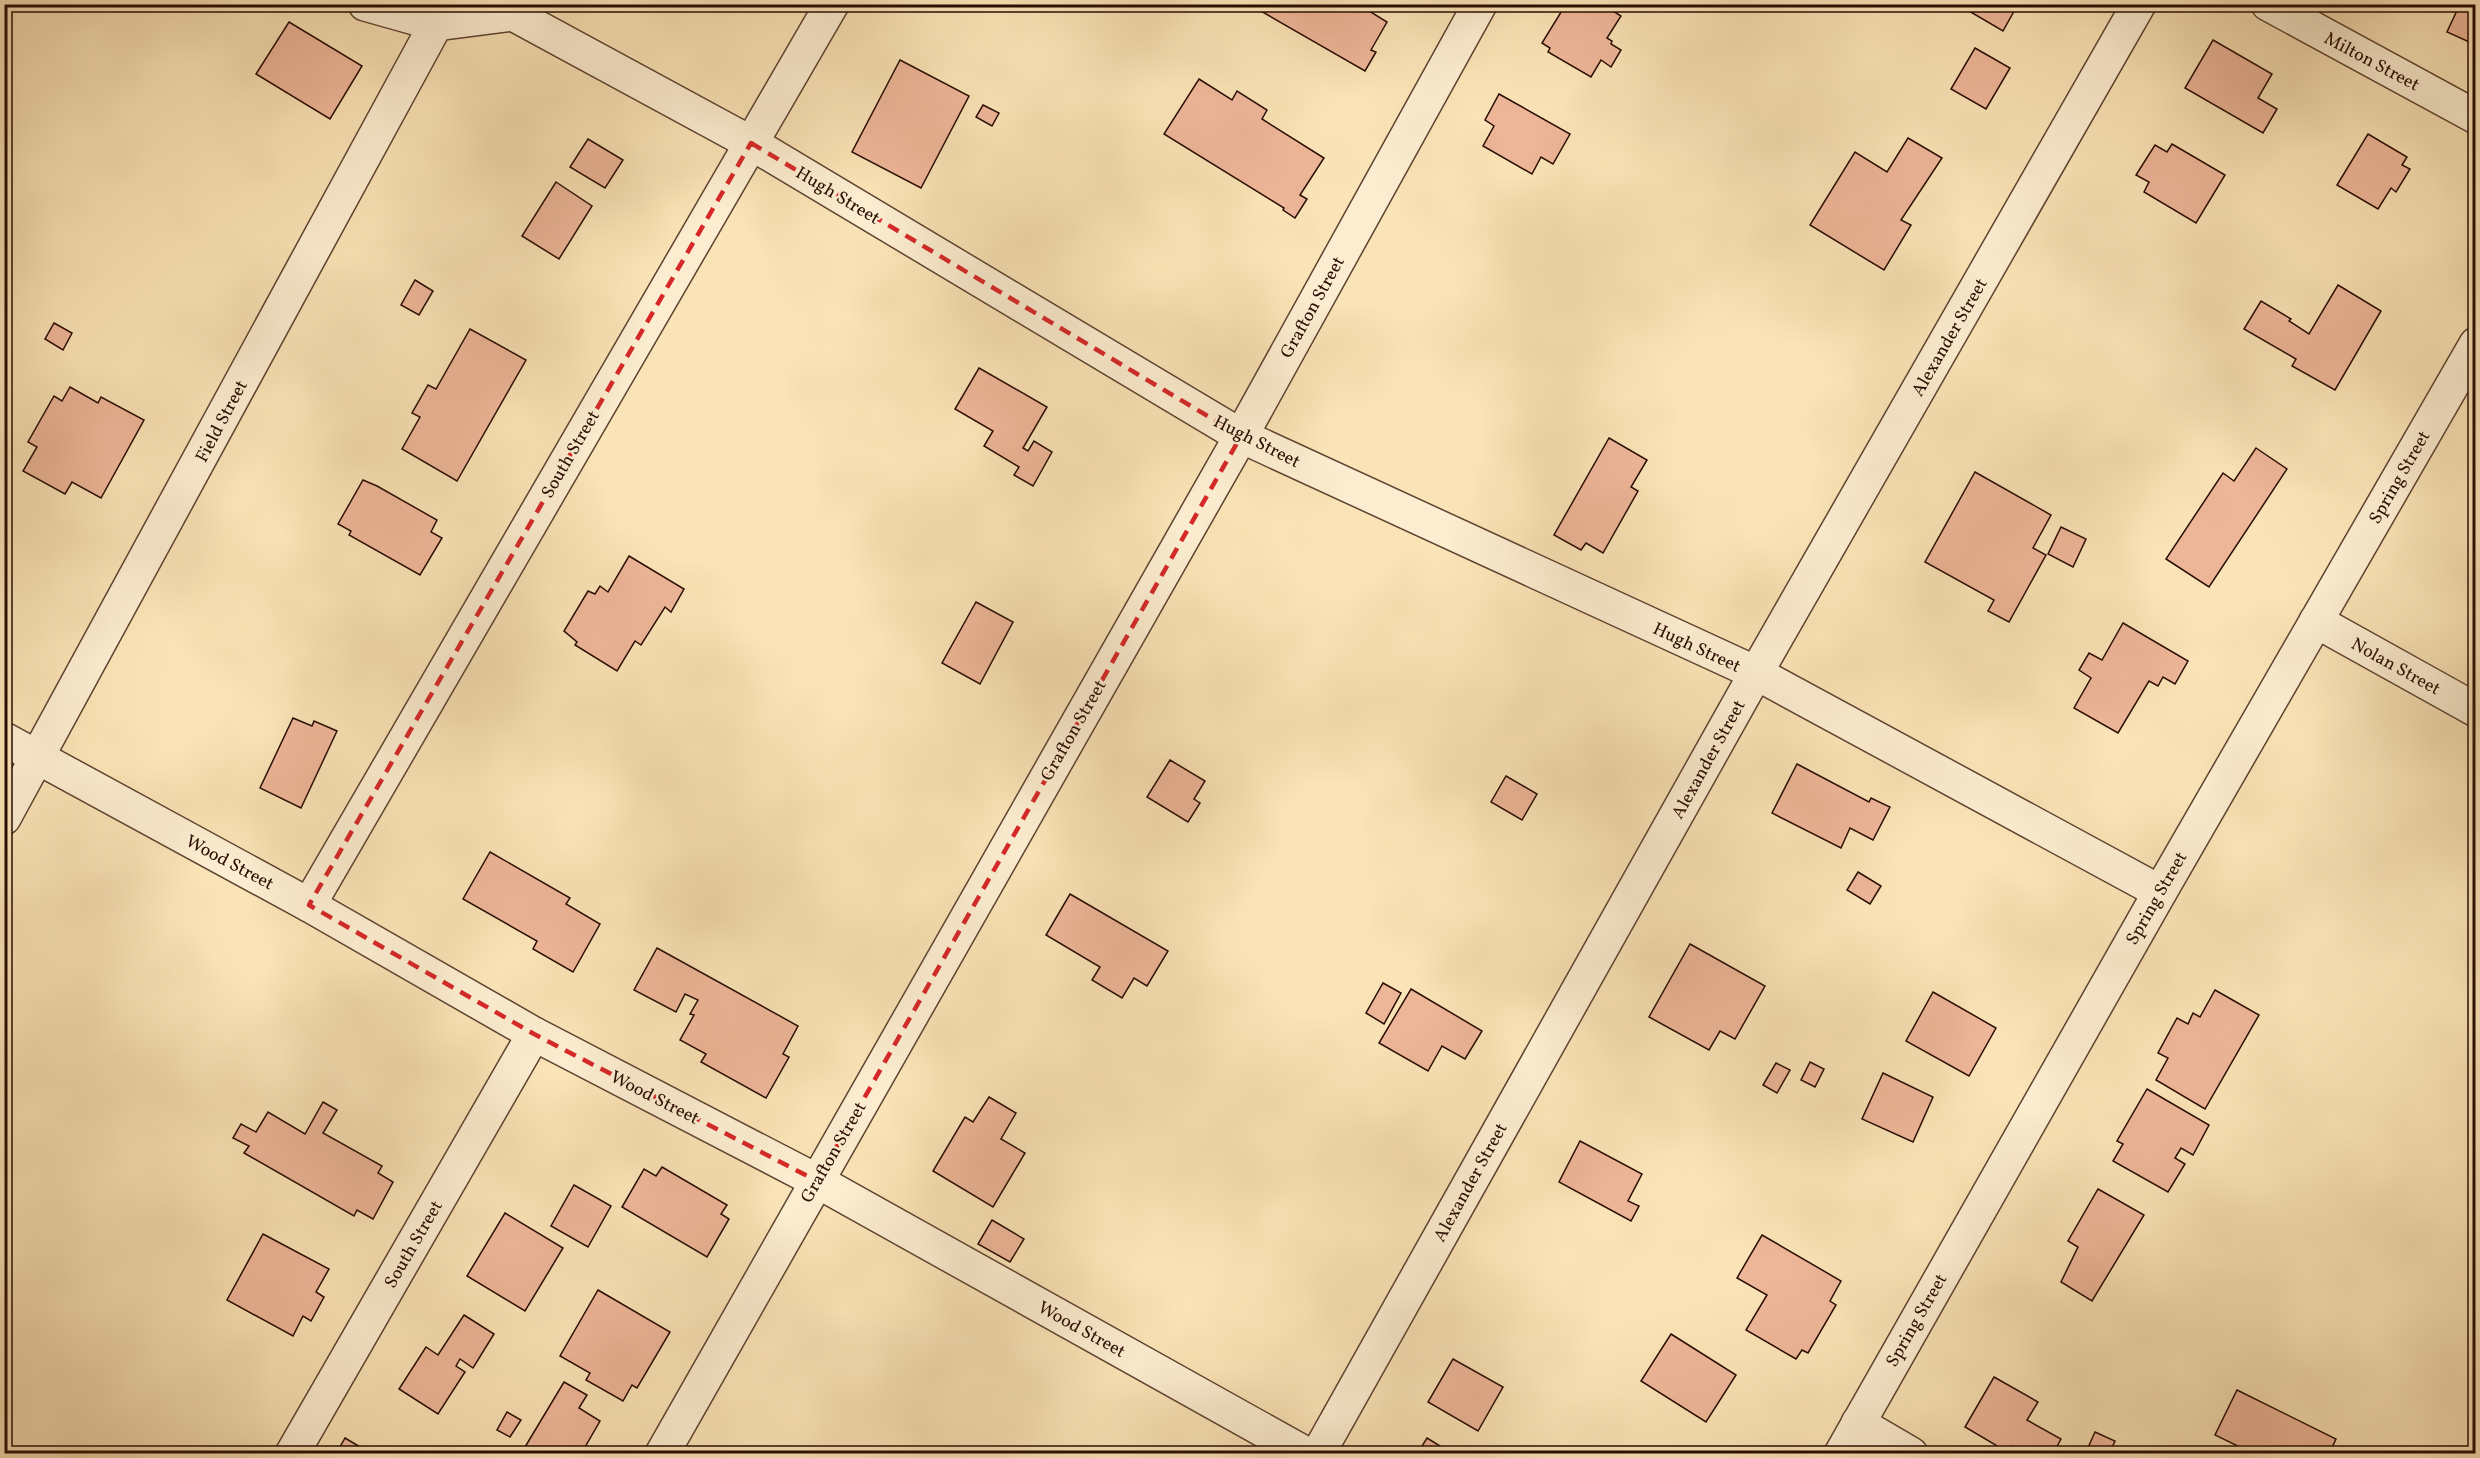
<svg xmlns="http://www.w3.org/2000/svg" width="2480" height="1458" font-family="Vollkorn,serif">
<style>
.building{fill:#eeb699;stroke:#290c02;stroke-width:1.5}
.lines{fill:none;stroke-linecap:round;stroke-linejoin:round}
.minor-casing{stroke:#5d422f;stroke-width:36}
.minor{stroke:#fcedd0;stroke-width:33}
.marked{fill:none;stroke:#d62828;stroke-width:4.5;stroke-dasharray:12 8;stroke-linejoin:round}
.labels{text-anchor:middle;stroke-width:4.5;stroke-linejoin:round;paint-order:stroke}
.street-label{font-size:18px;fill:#290c02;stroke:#fcedd0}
</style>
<rect width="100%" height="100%" fill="#fae3b6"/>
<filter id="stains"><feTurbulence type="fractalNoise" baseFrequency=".00333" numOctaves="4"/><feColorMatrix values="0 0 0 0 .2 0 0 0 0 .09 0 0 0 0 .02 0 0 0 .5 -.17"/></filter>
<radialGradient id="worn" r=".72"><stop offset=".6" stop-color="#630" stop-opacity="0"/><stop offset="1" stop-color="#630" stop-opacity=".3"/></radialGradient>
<g class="building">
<polygon points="1262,4 1358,4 1387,22 1371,50 1376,52 1365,71 1259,10"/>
<polygon points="1566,4 1602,4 1621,16 1607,38 1612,41 1611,44 1621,50 1611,67 1601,60 1591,77 1548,52 1550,48 1542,43"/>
<polygon points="1957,4 2018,4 2003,31"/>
<polygon points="2460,4 2476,4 2476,45 2447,32"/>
<polygon points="289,22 362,66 330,119 256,74"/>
<polygon points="2213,40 2272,74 2258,98 2277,109 2263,133 2185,88"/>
<polygon points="1975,48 2010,68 1986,109 1951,89"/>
<polygon points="900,60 969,96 921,188 852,152"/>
<polygon points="1199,79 1232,100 1237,91 1267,110 1262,119 1324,158 1300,195 1307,199 1295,218 1283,210 1284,208 1164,134"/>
<polygon points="1499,94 1570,134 1553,164 1541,157 1532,174 1483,146 1494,126 1485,120"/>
<polygon points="983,105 999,113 992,126 976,117"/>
<polygon points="2368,134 2407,157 2402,165 2410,169 2396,192 2391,188 2378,209 2337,185"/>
<polygon points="1908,138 1942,158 1901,220 1911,225 1884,270 1810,225 1855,152 1887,172"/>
<polygon points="588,139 623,160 605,188 570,167"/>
<polygon points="2172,144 2225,175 2196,223 2144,192 2149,182 2136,175 2155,145 2167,152"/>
<polygon points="556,182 592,206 559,259 522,236"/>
<polygon points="415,280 433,291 419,315 401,305"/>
<polygon points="2338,285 2381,311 2335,390 2292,366 2296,359 2244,329 2261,301 2291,319 2289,321 2309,334"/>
<polygon points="54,323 72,333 63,350 45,339"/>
<polygon points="470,329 526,360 457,481 402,449 420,417 412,413 428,385 436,389"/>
<polygon points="979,368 1047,407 1023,448 1028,451 1034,441 1052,452 1033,486 1014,475 1019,467 984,446 993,431 955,409"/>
<polygon points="70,387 98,403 101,397 144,420 101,498 72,482 65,494 23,471 37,447 28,442 54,396 62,401"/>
<polygon points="1609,438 1647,460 1631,487 1638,491 1603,553 1586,543 1581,550 1554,535"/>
<polygon points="2256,448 2287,469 2209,587 2166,559 2223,473 2234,481"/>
<polygon points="1975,472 2051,515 2033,548 2046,555 2009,622 1988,611 1994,600 1925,562"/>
<polygon points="363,480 377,486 437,520 431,532 442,538 420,575 349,535 351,531 338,524"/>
<polygon points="2061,527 2086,539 2073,567 2048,554"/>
<polygon points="629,556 684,589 671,612 665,607 641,645 635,641 617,671 575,645 577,642 564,631 588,591 595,594 600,586 608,592"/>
<polygon points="976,602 1013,622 980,684 942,663"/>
<polygon points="2123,623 2188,661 2175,684 2163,677 2158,686 2149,681 2118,733 2074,708 2091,678 2079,670 2089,653 2102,660"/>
<polygon points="293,718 312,726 314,721 337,731 301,808 260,788"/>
<polygon points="1170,760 1205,781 1194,799 1200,803 1188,822 1147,797"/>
<polygon points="1797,764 1869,802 1871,798 1890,807 1873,840 1850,828 1841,848 1772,813"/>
<polygon points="1506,776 1537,794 1522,820 1491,802"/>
<polygon points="490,852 570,898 566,904 600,924 573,972 533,949 537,941 463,899"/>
<polygon points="1858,872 1881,886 1870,904 1847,890"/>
<polygon points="1070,894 1168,951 1147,986 1134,978 1122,998 1092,980 1100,967 1046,935"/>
<polygon points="1690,944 1765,986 1735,1039 1720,1031 1709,1050 1649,1017"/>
<polygon points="657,948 798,1026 783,1054 789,1057 766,1098 701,1062 706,1054 680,1040 694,1015 690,1014 698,1000 685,994 676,1012 634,990"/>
<polygon points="1383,983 1401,993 1384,1024 1366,1013"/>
<polygon points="1411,989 1482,1031 1465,1059 1442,1046 1428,1071 1379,1043"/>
<polygon points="2215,990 2259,1015 2205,1109 2156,1080 2168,1058 2158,1053 2177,1018 2188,1024 2193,1013 2200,1017"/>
<polygon points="1933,992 1996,1028 1969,1076 1906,1041"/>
<polygon points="1810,1062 1824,1069 1815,1087 1801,1080"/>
<polygon points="1776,1063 1790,1070 1777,1093 1763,1085"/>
<polygon points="1883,1073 1933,1097 1913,1142 1862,1119"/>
<polygon points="2147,1089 2209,1125 2193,1155 2181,1148 2175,1158 2185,1164 2168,1192 2113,1161 2123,1144 2117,1141"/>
<polygon points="989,1097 1016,1113 1001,1139 1025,1153 993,1207 933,1171 965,1117 973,1122"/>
<polygon points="323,1102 337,1110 323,1133 382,1166 378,1173 393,1182 373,1219 357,1210 354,1216 244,1153 249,1146 233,1138 241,1124 256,1132 268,1112 305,1134"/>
<polygon points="1580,1141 1642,1174 1628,1201 1639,1206 1631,1221 1559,1182"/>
<polygon points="662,1167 727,1205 721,1214 729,1219 707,1257 622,1207 644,1169 656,1176"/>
<polygon points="574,1185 611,1206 588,1247 551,1226"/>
<polygon points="2098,1189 2144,1215 2092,1301 2061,1282 2078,1247 2068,1241"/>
<polygon points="505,1213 563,1248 525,1311 467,1276"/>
<polygon points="992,1220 1024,1239 1010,1262 978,1244"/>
<polygon points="263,1234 329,1269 316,1292 324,1297 311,1321 303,1316 293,1336 227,1300"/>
<polygon points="1762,1235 1841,1281 1830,1301 1836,1305 1808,1353 1802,1350 1796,1359 1746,1330 1767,1295 1737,1278"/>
<polygon points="598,1290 670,1332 637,1388 632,1385 623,1401 586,1380 590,1373 560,1356"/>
<polygon points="464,1315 494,1334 473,1368 460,1359 456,1366 465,1372 438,1414 399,1389 426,1347 438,1355"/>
<polygon points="1671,1334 1736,1375 1706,1422 1641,1381"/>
<polygon points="1453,1359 1503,1387 1478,1431 1428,1402"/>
<polygon points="1994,1377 2038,1402 2027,1420 2061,1439 2053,1454 2026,1454 2013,1446 2009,1453 1965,1427"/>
<polygon points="564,1382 587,1395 579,1408 600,1421 581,1454 524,1454 522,1452"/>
<polygon points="2237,1390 2336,1439 2329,1454 2254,1454 2215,1435"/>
<polygon points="507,1412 521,1420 510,1437 497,1430"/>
<polygon points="2095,1432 2115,1441 2109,1454 2086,1452"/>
<polygon points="345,1438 372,1454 336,1454"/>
<polygon points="1427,1438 1453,1454 1417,1454"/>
</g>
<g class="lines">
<defs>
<g id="minor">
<polyline points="365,4 436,24 513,14 751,143 1241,436 1756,673 2160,892"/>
<polyline points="2268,4 2476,117"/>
<polyline points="2316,621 2476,710"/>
<polyline points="4,739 309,905 534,1034 817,1181 1306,1454"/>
<polyline points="4,818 436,24"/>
<polyline points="309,905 832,4"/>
<polyline points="1858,1423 1911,1454"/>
<polyline points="292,1454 534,1034"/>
<polyline points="662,1454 1241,436 1480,4"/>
<polyline points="1318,1454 1756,673 2139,4"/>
<polyline points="1841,1454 2160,892 2476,344"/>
</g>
</defs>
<use href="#minor" class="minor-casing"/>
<use href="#minor" class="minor"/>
</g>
<path class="marked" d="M751 143 1241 436 817 1181 534 1034 309 905Z"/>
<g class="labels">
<g class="street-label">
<text transform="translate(2372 61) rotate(28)" y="6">Milton Street</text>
<text transform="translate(838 195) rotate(31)" y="6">Hugh Street</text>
<text transform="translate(1312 307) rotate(-61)" y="6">Grafton Street</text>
<text transform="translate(1949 337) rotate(-60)" y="6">Alexander Street</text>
<text transform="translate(221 421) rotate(-62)" y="6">Field Street</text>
<text transform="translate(1257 441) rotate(27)" y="6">Hugh Street</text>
<text transform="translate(570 454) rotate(-60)" y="6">South Street</text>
<text transform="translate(2399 477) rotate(-60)" y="6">Spring Street</text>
<text transform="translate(1697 647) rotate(25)" y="6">Hugh Street</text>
<text transform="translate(2396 666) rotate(29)" y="6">Nolan Street</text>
<text transform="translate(1073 730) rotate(-60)" y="6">Grafton Street</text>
<text transform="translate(1708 759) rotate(-61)" y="6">Alexander Street</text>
<text transform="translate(230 862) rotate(28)" y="6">Wood Street</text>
<text transform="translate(2156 898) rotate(-60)" y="6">Spring Street</text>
<text transform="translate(655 1097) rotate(27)" y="6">Wood Street</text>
<text transform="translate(833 1152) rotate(-60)" y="6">Grafton Street</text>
<text transform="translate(1470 1182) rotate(-61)" y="6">Alexander Street</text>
<text transform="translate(413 1244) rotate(-60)" y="6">South Street</text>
<text transform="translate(1916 1320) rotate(-60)" y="6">Spring Street</text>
<text transform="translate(1082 1329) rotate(29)" y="6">Wood Street</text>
</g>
</g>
<rect width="2480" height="1458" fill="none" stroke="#fae3b6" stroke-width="24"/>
<rect x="6" y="6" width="2468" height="1446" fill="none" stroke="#290c02" stroke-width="3"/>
<rect x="12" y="12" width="2456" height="1434" fill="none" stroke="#290c02" stroke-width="1.5"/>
<rect width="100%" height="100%" filter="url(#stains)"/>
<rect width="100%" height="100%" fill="url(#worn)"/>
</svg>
